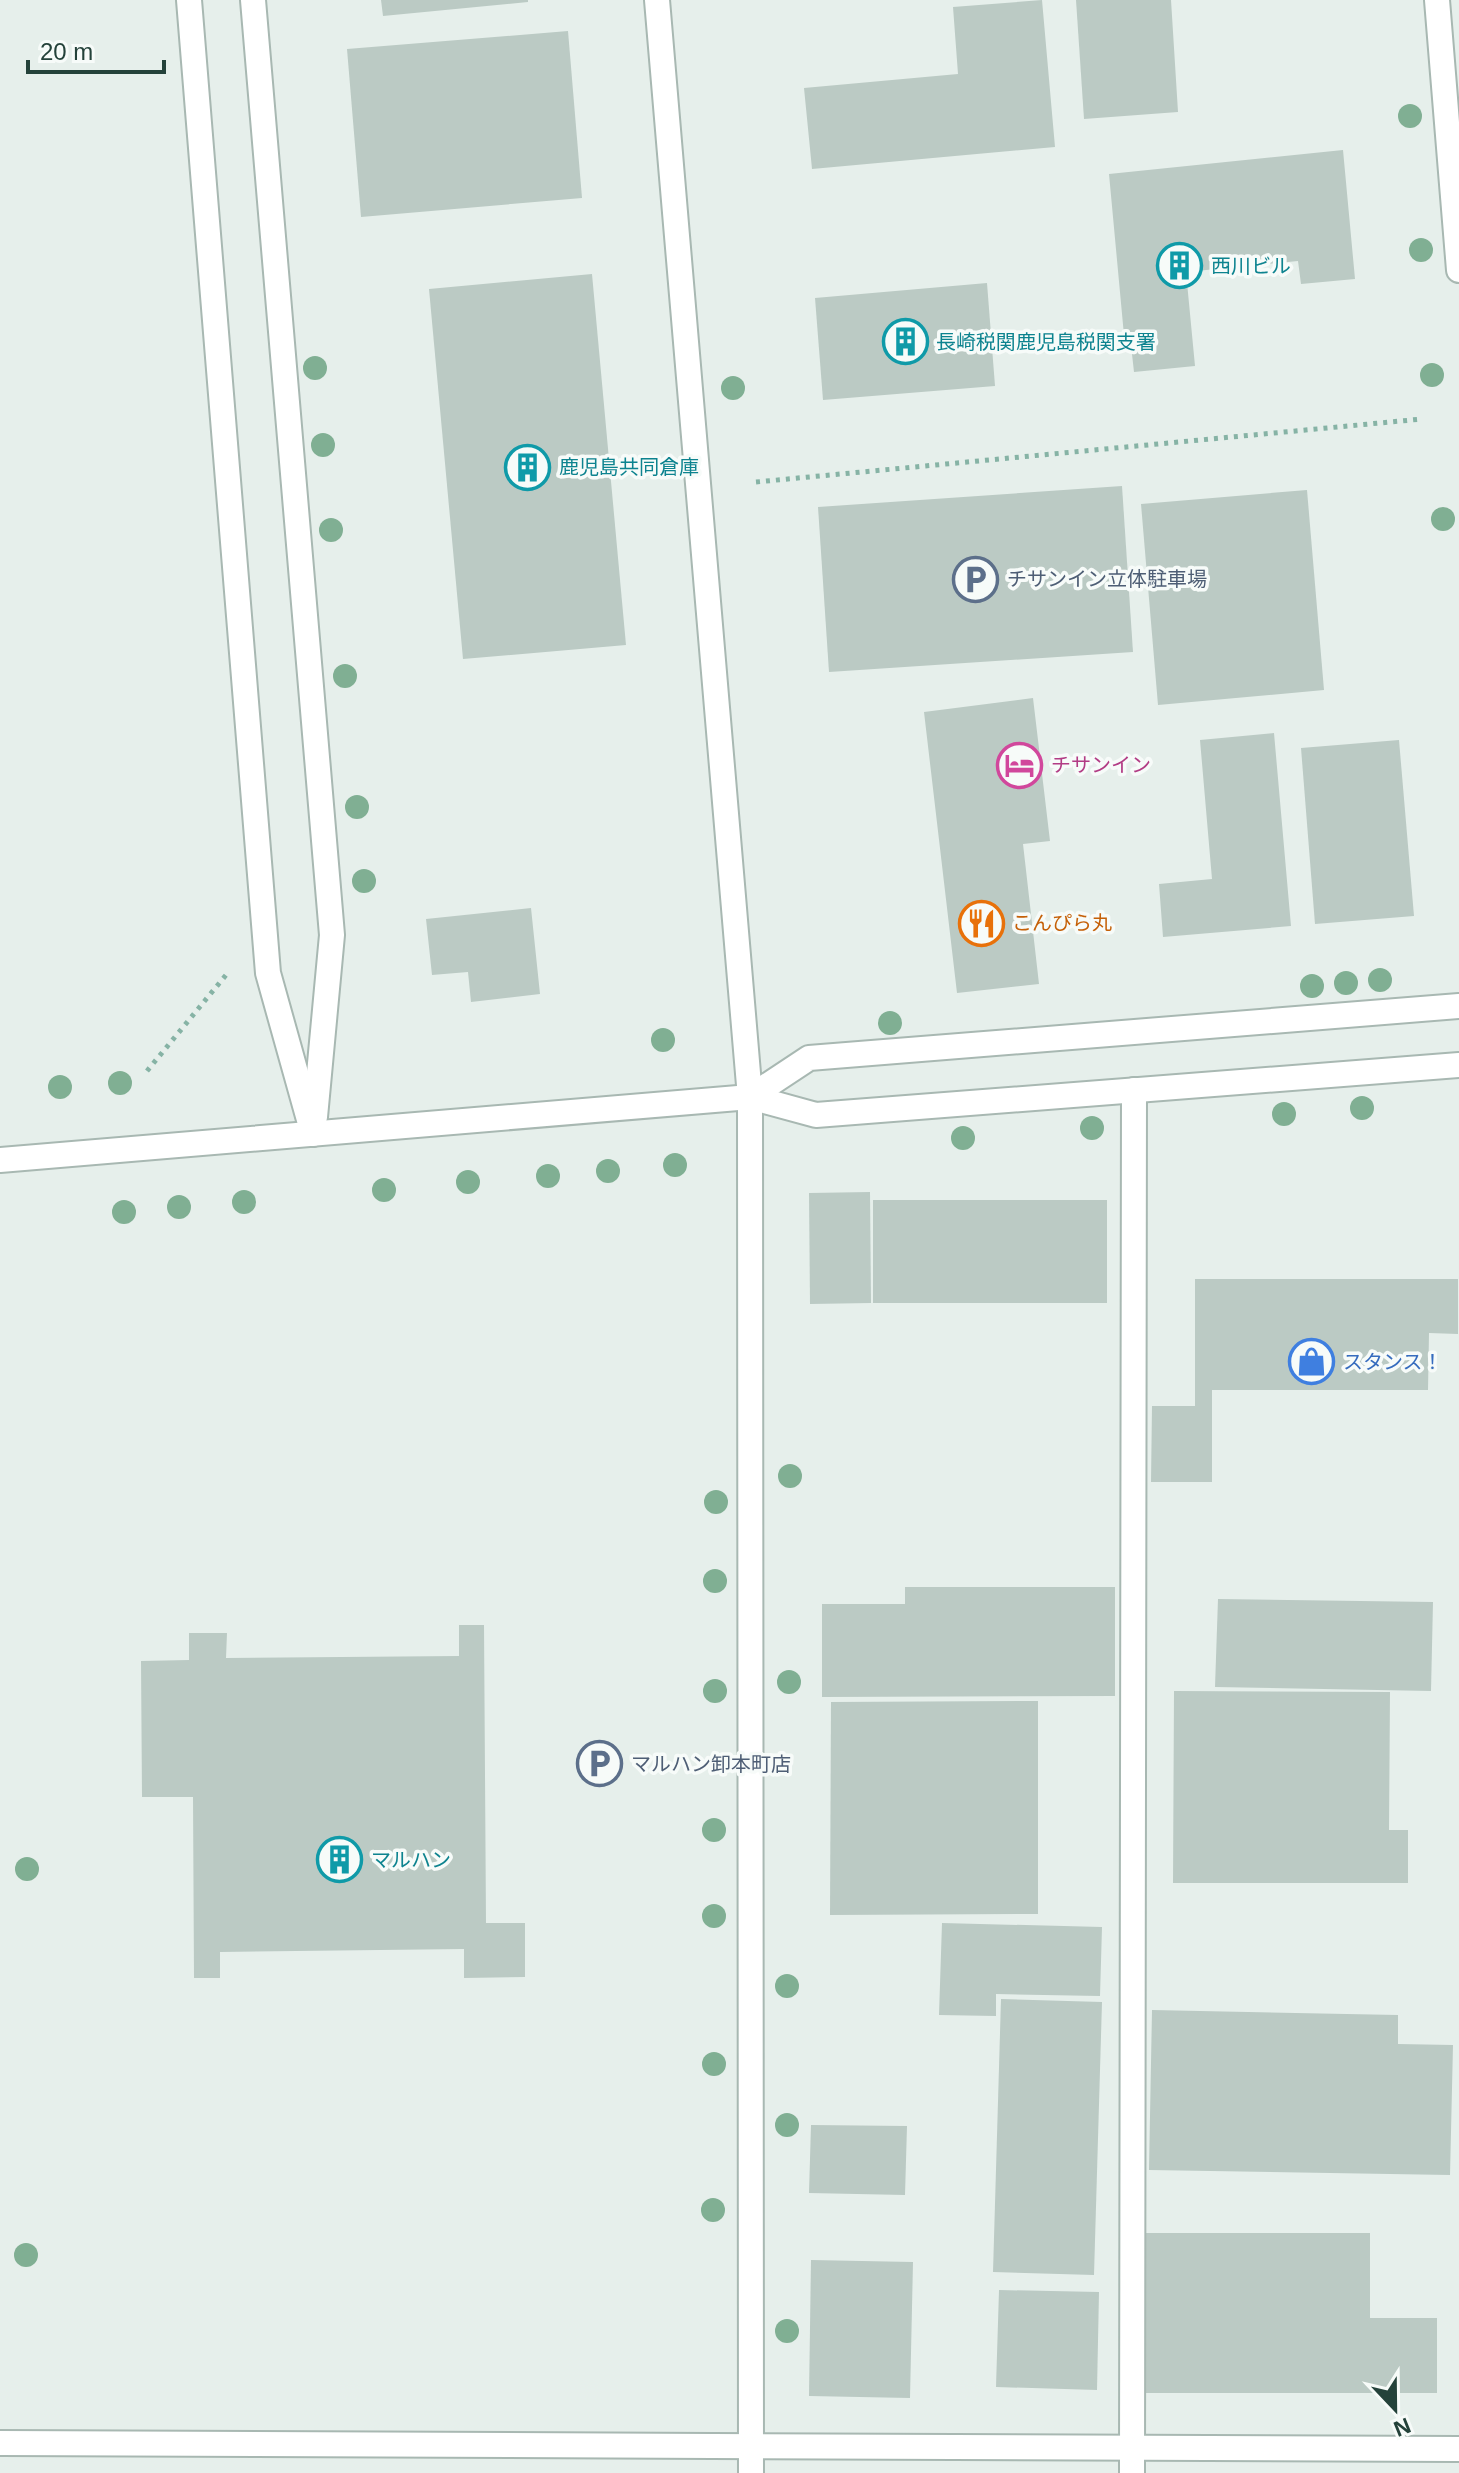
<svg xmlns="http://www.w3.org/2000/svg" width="1459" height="2473" font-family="Arial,'Noto Sans JP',sans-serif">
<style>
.building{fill:#bbcac4}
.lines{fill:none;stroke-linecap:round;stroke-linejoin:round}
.minor-casing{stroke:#a8b8b2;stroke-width:28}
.tertiary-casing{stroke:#a8b8b2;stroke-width:28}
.path{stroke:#86b3a5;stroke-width:5;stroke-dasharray:4 6;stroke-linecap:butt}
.minor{stroke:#fff;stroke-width:24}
.tertiary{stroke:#fff;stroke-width:24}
.tree{fill:#80af93}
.labels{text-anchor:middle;stroke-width:7;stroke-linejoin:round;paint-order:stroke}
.culture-label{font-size:20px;fill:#0d838f;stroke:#f7fbf9;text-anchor:start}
.service-label{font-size:20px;fill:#4e5e75;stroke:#f7fbf9;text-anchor:start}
.hotel-label{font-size:20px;fill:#b23c85;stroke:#f7fbf9;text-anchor:start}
.food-label{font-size:20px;fill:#c56008;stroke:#f7fbf9;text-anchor:start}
.shop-label{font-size:20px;fill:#366cbe;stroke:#f7fbf9;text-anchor:start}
</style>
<rect width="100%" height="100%" fill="#e6efeb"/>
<g class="building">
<polygon points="381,0 528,0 528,2 383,16"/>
<polygon points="1042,0 1055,147 812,169 804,88 958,74 953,7"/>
<polygon points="1076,0 1171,0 1178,112 1084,119"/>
<polygon points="568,31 582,198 361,217 347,49"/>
<polygon points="1343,150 1355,279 1301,284 1298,261 1186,272 1195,366 1134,372 1131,345 1125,346 1109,174"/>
<polygon points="592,274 626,645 463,659 429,289"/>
<polygon points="987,283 995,386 823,400 815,298"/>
<polygon points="1122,486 1133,652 829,672 818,507"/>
<polygon points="1307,490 1324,690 1158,705 1141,504"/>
<polygon points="1033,698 1050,841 1023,844 1039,984 957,993 924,712"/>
<polygon points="1274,733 1291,926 1163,937 1159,884 1212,879 1200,740"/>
<polygon points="1399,740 1414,916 1315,924 1301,748"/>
<polygon points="531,908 540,994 471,1002 468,972 432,975 426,919"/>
<polygon points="870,1192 871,1303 810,1304 809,1193"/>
<rect x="873" y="1200" width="234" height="103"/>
<polygon points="1195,1279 1458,1279 1458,1334 1429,1333 1428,1390 1212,1390 1212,1482 1151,1482 1152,1406 1195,1406"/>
<polygon points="905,1587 1115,1587 1115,1696 822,1697 822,1604 905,1604"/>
<polygon points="1218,1599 1433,1602 1431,1691 1215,1687"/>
<polygon points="459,1625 484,1625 486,1923 525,1923 525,1977 464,1978 464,1949 220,1952 220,1978 194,1978 193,1797 142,1797 141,1661 189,1660 189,1633 227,1633 226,1658 459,1656"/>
<polygon points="1174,1691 1390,1692 1389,1830 1408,1830 1408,1883 1173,1883"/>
<polygon points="1038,1701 1038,1914 830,1915 831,1702"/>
<polygon points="942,1923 1102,1927 1100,1996 996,1994 996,2016 939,2015"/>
<polygon points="1001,1999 1102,2002 1094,2275 993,2272"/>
<polygon points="1152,2010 1398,2015 1398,2044 1453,2045 1450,2175 1149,2170"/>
<polygon points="811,2125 907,2126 905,2195 809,2193"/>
<polygon points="1146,2233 1370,2233 1370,2318 1437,2318 1437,2393 1145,2393"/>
<polygon points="811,2260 913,2262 910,2398 809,2396"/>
<polygon points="999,2290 1099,2292 1097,2390 996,2387"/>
</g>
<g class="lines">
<defs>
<polyline id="minor" points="1132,2473 1134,1090"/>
<g id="tertiary">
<polyline points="189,0 268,973 313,1134"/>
<polyline points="253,0 332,935 315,1117"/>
<polyline points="657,0 750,1097 751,2473"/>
<polyline points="1437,0 1459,270"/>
<polyline points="750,1097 809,1058 1459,1006"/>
<polyline points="0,1160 750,1097 816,1115 1459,1065"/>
<polyline points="0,2443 1459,2449"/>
</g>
</defs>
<use href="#minor" class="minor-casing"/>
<use href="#tertiary" class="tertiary-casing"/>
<g class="path">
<polyline points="756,482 1422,419"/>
<polyline points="147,1071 226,975"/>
</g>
<use href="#minor" class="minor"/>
<use href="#tertiary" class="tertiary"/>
</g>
<g class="tree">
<circle cx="1410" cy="116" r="12"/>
<circle cx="1421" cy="250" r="12"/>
<circle cx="315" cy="368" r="12"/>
<circle cx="1432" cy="375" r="12"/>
<circle cx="733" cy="388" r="12"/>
<circle cx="323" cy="445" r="12"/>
<circle cx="1443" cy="519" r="12"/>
<circle cx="331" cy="530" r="12"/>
<circle cx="345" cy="676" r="12"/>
<circle cx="357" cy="807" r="12"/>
<circle cx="364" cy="881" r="12"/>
<circle cx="1380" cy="980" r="12"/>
<circle cx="1346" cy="983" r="12"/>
<circle cx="1312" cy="986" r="12"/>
<circle cx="890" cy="1023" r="12"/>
<circle cx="663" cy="1040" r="12"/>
<circle cx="120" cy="1083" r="12"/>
<circle cx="60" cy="1087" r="12"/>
<circle cx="1362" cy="1108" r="12"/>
<circle cx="1284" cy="1114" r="12"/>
<circle cx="1092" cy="1128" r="12"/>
<circle cx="963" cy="1138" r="12"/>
<circle cx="675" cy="1165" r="12"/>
<circle cx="608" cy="1171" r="12"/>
<circle cx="548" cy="1176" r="12"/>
<circle cx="468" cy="1182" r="12"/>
<circle cx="384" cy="1190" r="12"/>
<circle cx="244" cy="1202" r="12"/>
<circle cx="179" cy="1207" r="12"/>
<circle cx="124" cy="1212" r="12"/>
<circle cx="790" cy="1476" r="12"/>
<circle cx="716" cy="1502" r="12"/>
<circle cx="715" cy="1581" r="12"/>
<circle cx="789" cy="1682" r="12"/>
<circle cx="715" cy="1691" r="12"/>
<circle cx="714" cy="1830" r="12"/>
<circle cx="27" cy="1869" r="12"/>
<circle cx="714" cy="1916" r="12"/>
<circle cx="787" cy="1986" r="12"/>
<circle cx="714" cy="2064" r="12"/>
<circle cx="787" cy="2125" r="12"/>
<circle cx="713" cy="2210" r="12"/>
<circle cx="26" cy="2255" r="12"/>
<circle cx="787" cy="2331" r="12"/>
</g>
<defs>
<symbol id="building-ring" viewBox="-11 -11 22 22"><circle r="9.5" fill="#f7fbf9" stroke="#0f9aa8" stroke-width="1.5"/><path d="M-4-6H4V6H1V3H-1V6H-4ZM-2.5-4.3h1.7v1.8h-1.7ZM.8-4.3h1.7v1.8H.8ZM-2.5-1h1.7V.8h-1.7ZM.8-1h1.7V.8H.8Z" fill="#0f9aa8"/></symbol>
<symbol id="parking-ring" viewBox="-11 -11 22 22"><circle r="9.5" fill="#f7fbf9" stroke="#5c6f8a" stroke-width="1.5"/><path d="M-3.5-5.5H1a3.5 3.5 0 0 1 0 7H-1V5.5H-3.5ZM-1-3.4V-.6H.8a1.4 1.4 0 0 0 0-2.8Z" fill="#5c6f8a"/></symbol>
<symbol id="hotel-ring" viewBox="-11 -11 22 22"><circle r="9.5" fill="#f7fbf9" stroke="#d1479c" stroke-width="1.5"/><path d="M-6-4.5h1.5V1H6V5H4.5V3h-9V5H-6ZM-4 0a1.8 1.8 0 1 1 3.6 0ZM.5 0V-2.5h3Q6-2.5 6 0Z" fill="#d1479c"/></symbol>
<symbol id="restaurant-ring" viewBox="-11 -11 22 22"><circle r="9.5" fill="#f7fbf9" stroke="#e8710a" stroke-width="1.5"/><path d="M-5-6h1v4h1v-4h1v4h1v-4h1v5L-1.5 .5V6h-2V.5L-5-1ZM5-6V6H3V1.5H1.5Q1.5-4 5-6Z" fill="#e8710a"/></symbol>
<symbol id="shop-ring" viewBox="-11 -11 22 22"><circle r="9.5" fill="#f7fbf9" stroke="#3f7fe0" stroke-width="1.5"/><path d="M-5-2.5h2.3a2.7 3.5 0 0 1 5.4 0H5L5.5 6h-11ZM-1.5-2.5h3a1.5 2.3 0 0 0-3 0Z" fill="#3f7fe0"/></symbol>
</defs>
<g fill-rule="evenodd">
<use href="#building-ring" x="1154" y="240" width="51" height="51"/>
<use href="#building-ring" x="880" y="316" width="51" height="51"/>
<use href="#building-ring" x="502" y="442" width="51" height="51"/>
<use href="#parking-ring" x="950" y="554" width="51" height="51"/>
<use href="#hotel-ring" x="994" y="740" width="51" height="51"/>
<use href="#restaurant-ring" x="956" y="898" width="51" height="51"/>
<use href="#shop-ring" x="1286" y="1336" width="51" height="51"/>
<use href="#parking-ring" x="574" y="1738" width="51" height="51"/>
<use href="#building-ring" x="314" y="1834" width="51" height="51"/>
</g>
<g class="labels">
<g class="culture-label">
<text x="1211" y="273">西川ビル</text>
<text x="936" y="349">長崎税関鹿児島税関支署</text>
<text x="559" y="474">鹿児島共同倉庫</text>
<text x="371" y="1867">マルハン</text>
</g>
<g class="service-label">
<text x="1007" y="586">チサンイン立体駐車場</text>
<text x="631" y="1771">マルハン卸本町店</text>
</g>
<g class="hotel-label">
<text x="1051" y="772">チサンイン</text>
</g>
<g class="food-label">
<text x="1012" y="930">こんぴら丸</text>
</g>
<g class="shop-label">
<text x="1343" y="1369">スタンス！</text>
</g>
</g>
<g transform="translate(1395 2409) rotate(158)" stroke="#f7fbf9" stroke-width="6" paint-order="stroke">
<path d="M0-6L14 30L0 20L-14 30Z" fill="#24423a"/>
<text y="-12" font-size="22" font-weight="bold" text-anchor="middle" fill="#24423a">N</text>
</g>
<path d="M28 60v12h136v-12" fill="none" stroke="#24423a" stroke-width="4"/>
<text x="40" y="60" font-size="24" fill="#24423a" stroke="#f7fbf9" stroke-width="6" paint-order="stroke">20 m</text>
</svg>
